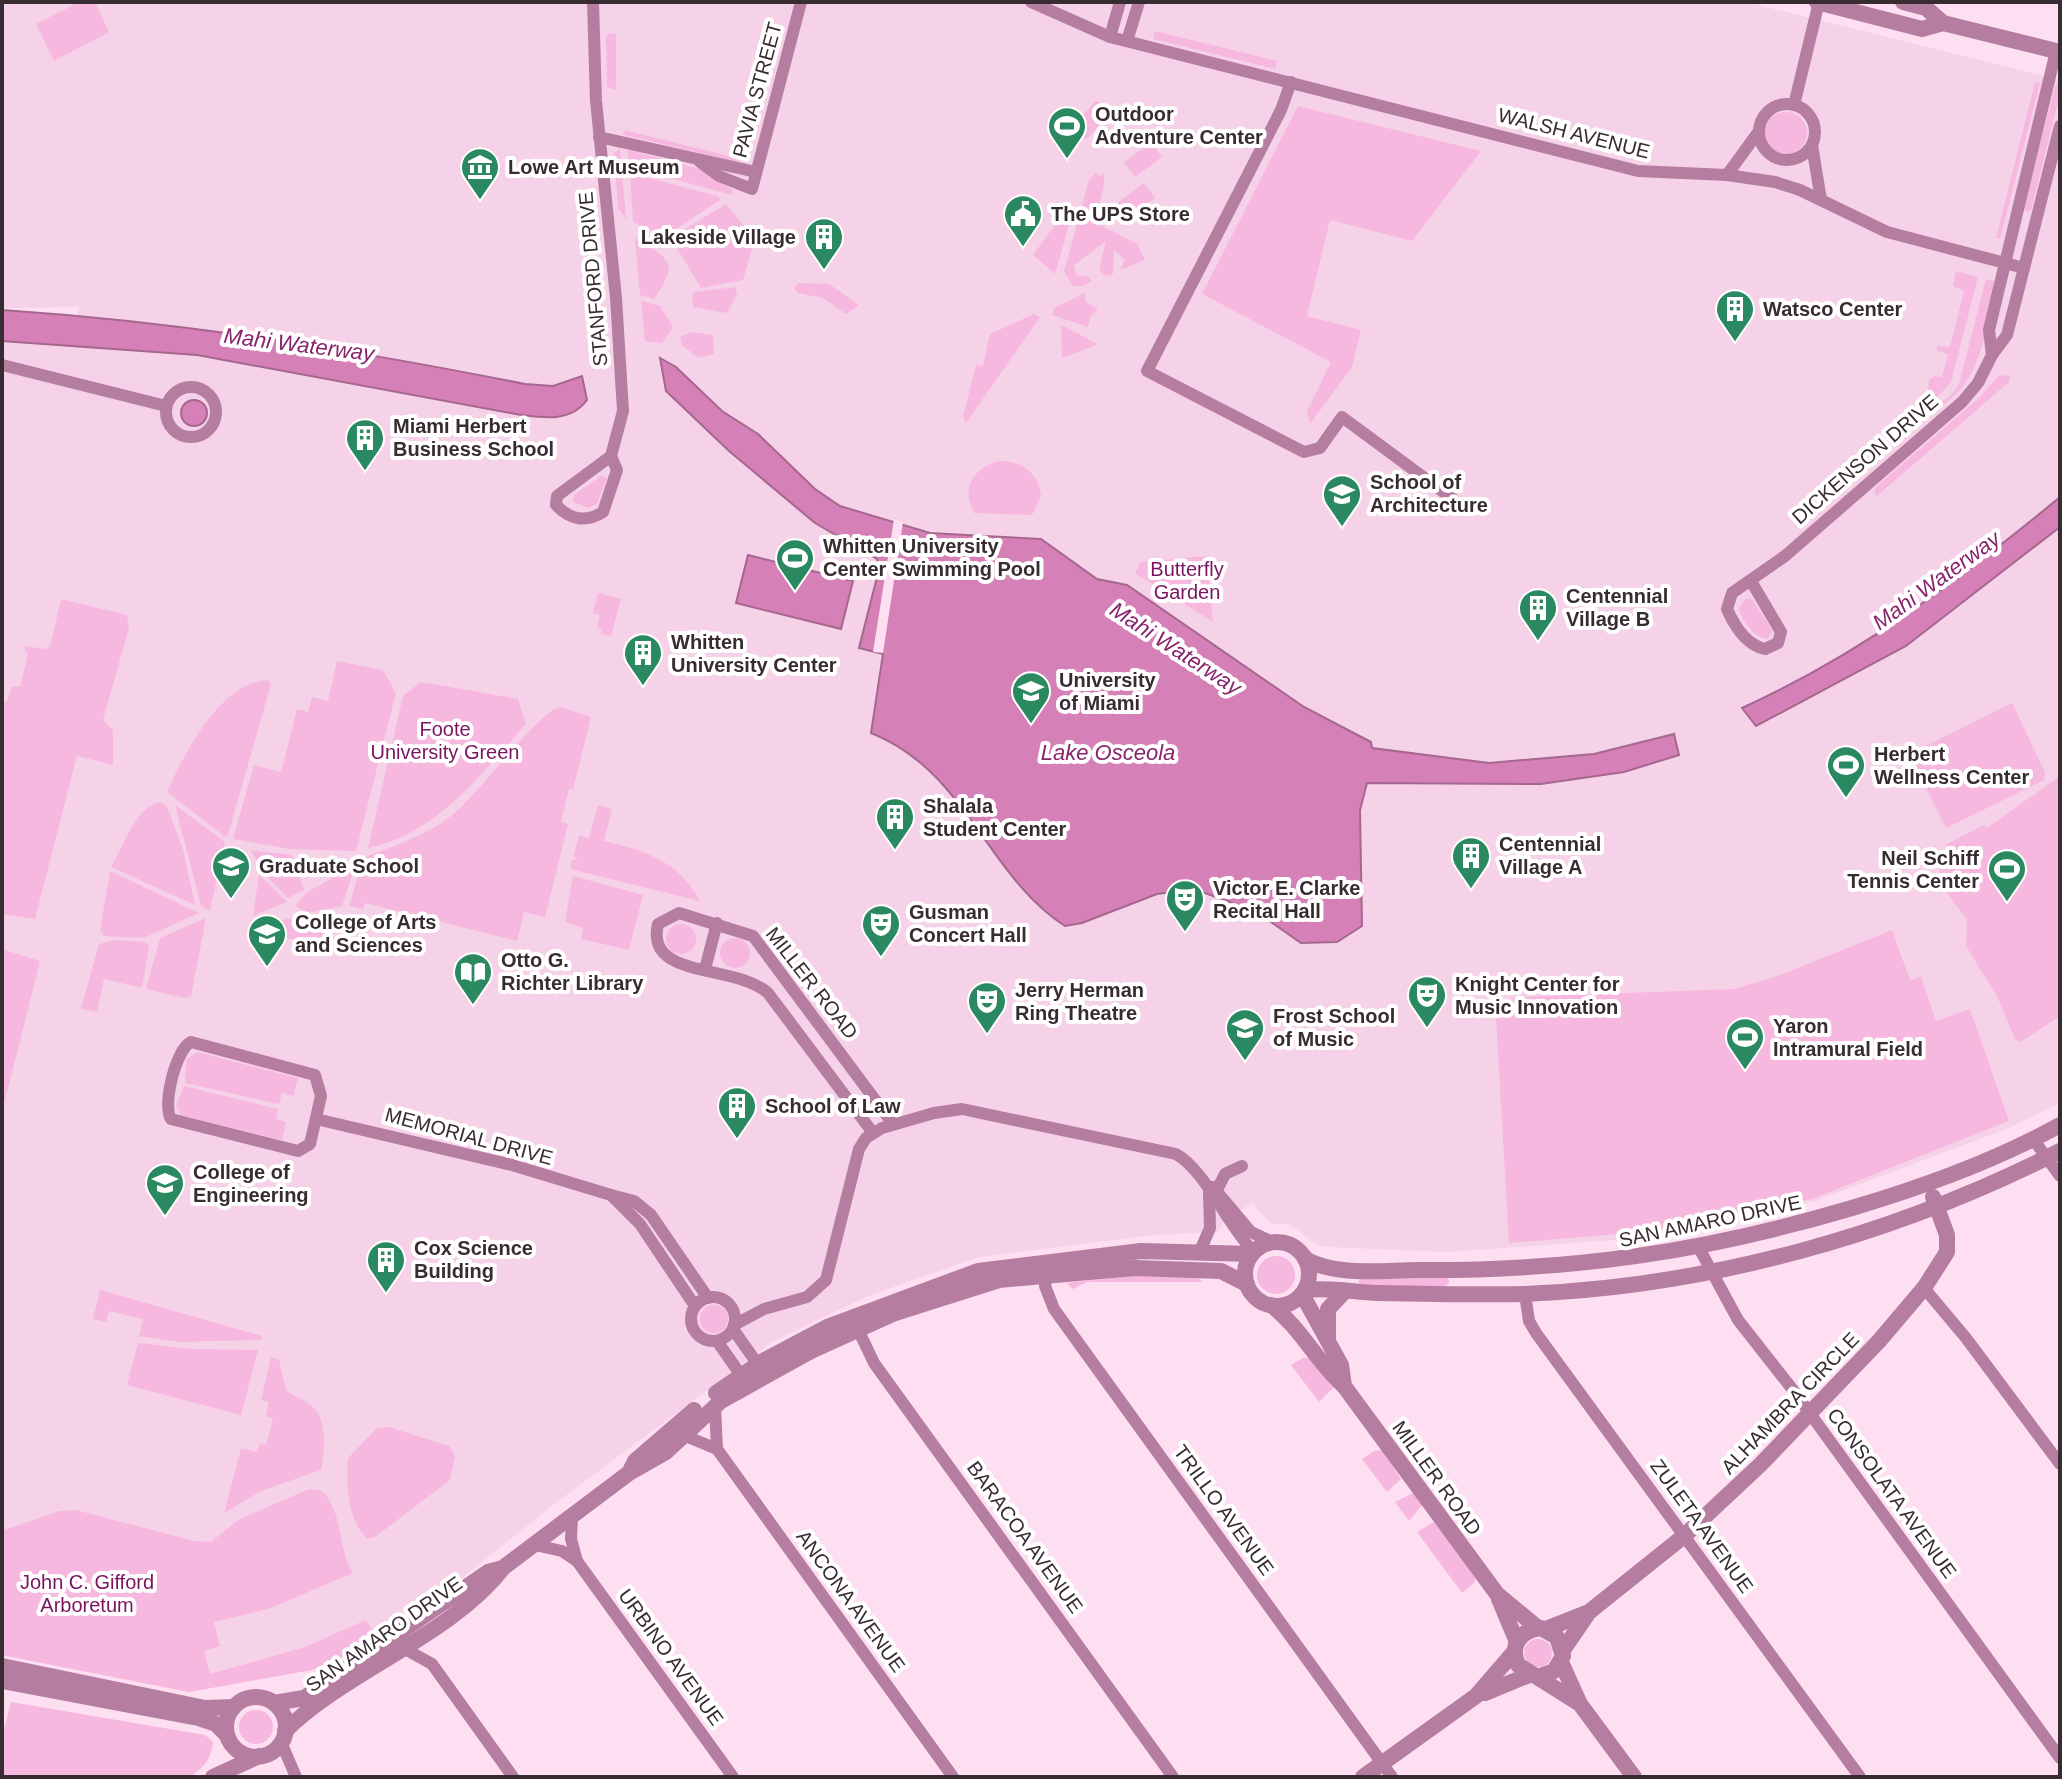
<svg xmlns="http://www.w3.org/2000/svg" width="2062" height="1779" font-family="Arial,sans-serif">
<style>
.built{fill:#f6d2e8}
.green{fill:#f7b8df}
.water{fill:#d580b7;stroke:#a6678f;stroke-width:2}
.pier{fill:#fddff1}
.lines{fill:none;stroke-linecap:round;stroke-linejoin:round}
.minor{stroke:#b57da0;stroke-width:12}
.tertiary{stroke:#b57da0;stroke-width:16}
.labels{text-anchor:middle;stroke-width:8;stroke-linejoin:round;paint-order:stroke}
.street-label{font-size:20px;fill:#372c32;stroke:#fff}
.poi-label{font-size:20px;font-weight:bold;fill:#372c32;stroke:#fff;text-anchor:start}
.park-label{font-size:20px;fill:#7a135f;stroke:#fff}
.water-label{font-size:22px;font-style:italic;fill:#88246c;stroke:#fff}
</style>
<rect width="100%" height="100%" fill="#fddff1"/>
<polygon class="built" points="2,2 1746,2 2060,80 2060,1103 2009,1128 1815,1201 1657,1237 1449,1252 1327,1247 1318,1245 1289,1224 1271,1224 1252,1203 1225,1221 1218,1232 1153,1235 979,1257 868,1296 772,1342 557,1502 432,1602 342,1657 312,1670 189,1692 2,1655 2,342 66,347 80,307 2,308"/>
<g class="green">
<polygon points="79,2 95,2 109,32 54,61 36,24"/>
<polygon points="1155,31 1277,61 1275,69 1153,39"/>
<polygon points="610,33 616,34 616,89 612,89 607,86 606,36"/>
<polygon points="2035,82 2040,83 2000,239 1996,238"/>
<polygon points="2059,83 2060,94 2031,210 2026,212 2024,207 2055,86"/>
<polygon points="1095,101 1100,102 1099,126 1086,140 1075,125"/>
<polygon points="1298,106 1481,151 1412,241 1330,220 1307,316 1361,330 1352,367 1310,424 1307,411 1331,362 1202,294"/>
<circle cx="1786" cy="133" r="21"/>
<polygon points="624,130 741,159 737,162 625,135"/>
<polygon points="1151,142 1162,157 1135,177 1124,162"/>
<polygon points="620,149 626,218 626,219 618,208 614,153"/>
<polygon points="628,150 700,169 733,190 732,195 629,167"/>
<path d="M1096 172 1099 177 1104 173C1106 192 1094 208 1101 225L1137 244 1145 260 1120 270 1125 260 1114 250 1113 274 1106 276 1099 270 1106 241 1074 265 1077 276H1088L1092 281 1084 286H1073L1064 271 1089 180Z"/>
<polygon points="630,173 718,196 720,200 676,229 659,234 633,222"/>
<polygon points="1144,183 1155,198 1127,217 1117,203"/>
<polygon points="726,204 757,242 754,242 743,280 701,288 675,245 675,235"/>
<polygon points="1069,213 1071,218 1055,274 1033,255 1063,214"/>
<path d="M635 238C670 260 680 261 654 299L640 295Z"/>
<polygon points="1956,271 1978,277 1951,382 1933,402 1928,391 1929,380 1935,376 1942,377 1948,354 1937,351 1937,346 1950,347 1964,291 1953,286"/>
<path d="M1986 279 1997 282C1986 325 1983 379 1943 405H1937L1951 395 1959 384Z"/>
<polygon points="798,283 829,284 859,305 846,314 823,298 798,293 794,288"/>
<polygon points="735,287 737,295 727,313 693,307 692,296 695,292"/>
<polygon points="1085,293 1086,302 1098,309 1090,317 1088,327 1052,315 1054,308"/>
<polygon points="641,301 660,306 673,327 662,343 645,341"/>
<polygon points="1034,314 1040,317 966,423 963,417 976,365 983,366 990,334"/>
<polygon points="1061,325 1096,343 1097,345 1062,358"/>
<polygon points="692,332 713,335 714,354 698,358 682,345 680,337"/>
<polygon points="2010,375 2009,382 1877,496 1874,491 1877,486 1979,398 1998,376"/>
<path d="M999 461C1021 461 1039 472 1041 496L1032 515 974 513C961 488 972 469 999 461Z"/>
<polygon points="602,475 607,478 597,504 588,508 573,502 574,495"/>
<polygon points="1206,556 1213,622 1135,573 1141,562"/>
<polygon points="598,593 621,599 611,636 601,634 602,629 597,628 600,615 593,613"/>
<path d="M1746 598 1752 599 1771 628 1772 633 1767 639C1754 637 1741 621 1739 608Z"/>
<polygon points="61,599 127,615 129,628 103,720 113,730 113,765 77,756 35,919 2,914 2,704 7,701 12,686 20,687 28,654 23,646 47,649 51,643"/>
<polygon points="337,661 383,670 396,693 356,851 290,849 233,839 254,765 281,772 297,709 308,712 312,697 328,701"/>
<path d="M268 680 271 684 228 835 224 836 167 792C184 754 220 682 268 680Z"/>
<path d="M421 682 518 699 526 724C480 775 440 832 368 848L403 696Z"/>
<polygon points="2012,703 2045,772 2044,780 1946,828 1909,754"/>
<path d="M560 707 591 717 573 790 569 789 561 821 568 824 545 917 524 912 517 941 365 903 363 909 349 906 363 858C395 845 431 834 457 811 481 790 538 712 560 707Z"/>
<polygon points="2060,776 2060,1016 2021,1042 2015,1039 1997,996 1966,946 1967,920 1942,886 1939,869 1952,858 1945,845 1984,825 1987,828"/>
<path d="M162 802 167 807 183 849 195 905 111 867C122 849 138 802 162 802Z"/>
<polygon points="175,805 225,842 210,910 201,906"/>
<path d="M598 805 612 809 604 841C644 850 679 861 700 901L570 869 572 859 578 860 574 856 579 835 589 838Z"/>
<polygon points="250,850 292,855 304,890 288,898 266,876"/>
<polygon points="356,864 342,906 307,913 295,906 306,893"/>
<polygon points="110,871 199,913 144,938 104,936 100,930"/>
<polygon points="259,874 287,902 253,916"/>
<polygon points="573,876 643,895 629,950 581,939 583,928 565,922"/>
<polygon points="206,918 191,996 184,998 146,989 160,938"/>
<polygon points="296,918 312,922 335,938 333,950 256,930 263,922"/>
<circle cx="681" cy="939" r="15"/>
<polygon points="1892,930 1910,980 1921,977 1936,1021 1970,1009 2009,1121 1812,1199 1656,1231 1509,1243 1496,1018 1515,997 1735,989 1780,975"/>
<circle cx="735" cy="953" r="15"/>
<polygon points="116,940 145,942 149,946 142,988 104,979 97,1012 81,1009 99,944"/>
<polygon points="2,949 40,961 2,1112"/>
<polygon points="197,1052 298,1078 293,1096 282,1093 279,1104 185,1083 186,1060"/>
<polygon points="184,1086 278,1109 276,1119 286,1122 282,1140 181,1115 176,1105"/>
<circle cx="1276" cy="1275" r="19"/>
<polygon points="1142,1275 1197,1277 1203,1282 1087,1282 1073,1289 1066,1283"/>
<polygon points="1359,1277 1446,1277 1450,1282 1443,1288 1359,1285"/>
<polygon points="100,1290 262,1336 261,1340 180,1342 139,1336 143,1319 109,1311 106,1322 93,1319"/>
<circle cx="714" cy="1319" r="14"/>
<polygon points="138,1343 191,1349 258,1350 241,1415 127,1385"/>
<path d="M271 1357 279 1360 286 1390C294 1397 306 1400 313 1407 328 1422 325 1451 321 1470L261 1491 224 1513 241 1448 257 1452 260 1444 266 1445 273 1419 266 1416 269 1402 261 1400Z"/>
<polygon points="1303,1358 1311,1358 1334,1387 1319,1402 1291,1365"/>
<path d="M389 1427 449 1446 455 1456 450 1480 375 1537 367 1539C347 1519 346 1484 348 1458L377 1428Z"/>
<polygon points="1382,1450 1401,1479 1387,1492 1362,1459 1374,1451"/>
<path d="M309 1489 322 1491C344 1512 337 1549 353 1573L268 1609 214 1622 220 1646 204 1651 210 1674 305 1647 366 1620 377 1636 342 1657 312 1670 189 1692 2 1655V1531L59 1511 76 1510 194 1541 211 1542 240 1519Z"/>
<polygon points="1413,1493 1422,1505 1409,1521 1395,1502"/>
<polygon points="1434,1522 1475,1577 1475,1582 1462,1593 1417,1532"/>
<circle cx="1538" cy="1653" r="14"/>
<path d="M11 1702 205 1735 213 1742C211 1760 204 1767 190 1777H2V1737Z"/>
<circle cx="256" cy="1727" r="17"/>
</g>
<g class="water">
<path d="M2 310C181 322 349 349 525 384L553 386 582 376 587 400C571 422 545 418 521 415L197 355 2 341Z"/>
<path d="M660 358 676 367 722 411 758 434 815 489 840 506 930 533 1041 539 1097 579 1127 585 1304 707 1371 742 1372 748 1489 763 1594 754 1674 734 1679 755 1624 772 1541 784 1367 783 1360 810 1362 926 1337 942 1301 943 1257 912 1205 893 1180 891 1157 894 1082 923 1065 926C986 875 967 771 871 733L883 654 859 648 879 569 877 559 815 523 729 451 666 391Z"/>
<circle cx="194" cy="413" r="13"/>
<path d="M2060 497V527L1906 646 1756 726 1742 708C1859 655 1961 579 2060 497Z"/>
<polygon points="748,555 853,581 841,629 736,603"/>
</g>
<polygon class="pier" points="894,519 903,522 883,653 873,652"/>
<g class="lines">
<g class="minor">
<path d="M593 2 596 101 616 298 623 411 611 456 557 496 556 505C570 520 586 523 603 512L617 470 611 456"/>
<polyline points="1031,2 1110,37 1638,171 1727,175 1775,182 1800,190 1887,232 2024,268"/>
<polyline points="1110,37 1120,2"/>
<polyline points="1127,41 1139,2"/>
<polyline points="1291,82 1281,110 1147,371 1304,452 1320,448 1342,417 1453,499"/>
<circle cx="1787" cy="132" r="28"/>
<polyline points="1794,105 1819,2"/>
<polyline points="599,137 756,172"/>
<polyline points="1812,145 1821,200"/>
<polyline points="700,162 719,176 752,189 801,2"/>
<polyline points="1727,175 1759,131"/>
<polyline points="1992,355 1989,330 2056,51"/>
<polyline points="2,365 166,406"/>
<circle cx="191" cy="412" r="25"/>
<path d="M1751 581 1781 632 1778 643 1765 649C1746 645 1734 625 1727 609L1732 593 1785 556 1962 402 1978 383 1992 355 2007 335 2060 126"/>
<polyline points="705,969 717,923"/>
<path d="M191 1042 315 1075 321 1096 310 1144 298 1151 171 1119C162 1105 176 1049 191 1042Z"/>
<polyline points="316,1119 512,1165 611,1195"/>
<path d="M873 1133 768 993C734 963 645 980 658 924L679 913 753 936 893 1124"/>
<polyline points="2033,1139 2060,1176"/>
<polyline points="1213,1187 1251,1232 1272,1242"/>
<polyline points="1217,1190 1225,1174 1242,1166"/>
<polyline points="1699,1248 1738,1320 1793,1390 2060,1758"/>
<polyline points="1200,1251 1210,1228 1209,1193"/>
<polyline points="1048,1271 1045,1286 1054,1309 1392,1777"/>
<polyline points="1924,1288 1966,1338 2060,1464"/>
<polyline points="1525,1294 1529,1321 1536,1333 1860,1777"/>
<circle cx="713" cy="1319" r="22"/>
<polyline points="695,1306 640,1224 611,1195 634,1201 651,1215 708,1298"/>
<polyline points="855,1323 874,1363 1173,1777"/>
<path d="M734 1325 764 1309 807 1297 826 1280 859 1149 866 1138 882 1128 934 1113 962 1109 1176 1154C1206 1171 1227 1225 1253 1251"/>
<polyline points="733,1329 761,1369"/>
<polyline points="717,1341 745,1381"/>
<polyline points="715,1406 717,1449"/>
<polyline points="683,1435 717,1449 953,1777"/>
<polyline points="572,1517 571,1539 577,1561 733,1777"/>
<polyline points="535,1545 562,1551 577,1561"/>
<polyline points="405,1649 432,1664 513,1777"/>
<polyline points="281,1742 296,1777"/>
</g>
<g class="tertiary">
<polyline points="1817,2 1922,29 1943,23"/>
<polyline points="1903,2 1926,8 1943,23 2060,52"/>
<circle cx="1277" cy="1274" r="32"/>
<path d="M1305 1259C1338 1277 1381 1270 1418 1270 1574 1271 1703 1252 1852 1208 1923 1187 1995 1161 2060 1125"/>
<path d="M1305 1290C1329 1287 1353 1292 1377 1293 1426 1294 1475 1295 1523 1294 1708 1287 1895 1235 2060 1151"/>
<polyline points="1302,1294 1341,1365 1344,1386"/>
<path d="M1271 1305C1301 1328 1316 1361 1344 1386L1497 1594 1538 1628"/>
<polyline points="1328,1338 1328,1309 1345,1291"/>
<polyline points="716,1393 761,1362 827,1327 978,1271 1141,1251 1251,1254"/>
<polyline points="630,1471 635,1461 694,1410"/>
<polyline points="1499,1599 1517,1642"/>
<polyline points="1546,1629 1589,1612 1684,1536 1761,1464 1879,1341 1924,1288 1947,1252 1947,1235 1933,1197"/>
<polyline points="1563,1650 1589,1612"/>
<polyline points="1561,1662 1579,1702"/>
<polyline points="2,1666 205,1708 233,1707"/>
<path d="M1538 1677 1554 1671 1563 1656 1557 1637 1541 1628C1521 1630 1509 1645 1518 1665L1580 1704 1634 1777"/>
<polyline points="2,1681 198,1718 216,1724 227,1735"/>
<polyline points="1485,1693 1529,1675"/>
<circle cx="256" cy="1727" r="30"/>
<polyline points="274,1703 304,1698 488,1572 499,1569"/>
<path d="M285 1731C347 1670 451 1636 504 1567L629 1473 666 1452 721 1401 811 1351 895 1313 999 1280 1135 1268 1221 1271 1247 1284"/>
<polyline points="213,1777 259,1756"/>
<polyline points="1363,1777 1476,1696 1514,1652"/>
</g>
</g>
<defs>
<symbol id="stadium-pin" viewBox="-11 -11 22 30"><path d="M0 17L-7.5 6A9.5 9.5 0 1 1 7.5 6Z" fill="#2a8961" stroke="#fff"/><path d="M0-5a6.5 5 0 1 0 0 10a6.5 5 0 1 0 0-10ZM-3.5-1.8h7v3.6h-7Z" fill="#fff"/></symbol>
<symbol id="museum-pin" viewBox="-11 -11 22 30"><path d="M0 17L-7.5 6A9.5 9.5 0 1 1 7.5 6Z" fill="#2a8961" stroke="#fff"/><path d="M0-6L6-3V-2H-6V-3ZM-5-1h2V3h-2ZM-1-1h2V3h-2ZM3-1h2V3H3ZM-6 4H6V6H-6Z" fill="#fff"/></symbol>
<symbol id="civic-pin" viewBox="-11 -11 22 30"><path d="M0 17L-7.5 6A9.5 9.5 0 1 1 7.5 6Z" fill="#2a8961" stroke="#fff"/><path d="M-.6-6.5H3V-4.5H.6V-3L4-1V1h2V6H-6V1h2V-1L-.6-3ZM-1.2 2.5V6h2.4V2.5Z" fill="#fff"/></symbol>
<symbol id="building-pin" viewBox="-11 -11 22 30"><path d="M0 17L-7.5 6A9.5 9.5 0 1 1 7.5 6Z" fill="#2a8961" stroke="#fff"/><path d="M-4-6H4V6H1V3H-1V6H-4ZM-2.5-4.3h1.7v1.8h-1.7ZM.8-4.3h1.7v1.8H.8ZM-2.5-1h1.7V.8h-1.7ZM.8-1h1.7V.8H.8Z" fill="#fff"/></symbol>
<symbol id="university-pin" viewBox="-11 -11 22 30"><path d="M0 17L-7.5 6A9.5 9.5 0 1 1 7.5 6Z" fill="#2a8961" stroke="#fff"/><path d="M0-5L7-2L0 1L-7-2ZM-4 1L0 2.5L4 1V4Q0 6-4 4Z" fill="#fff"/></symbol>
<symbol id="theatre-pin" viewBox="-11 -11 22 30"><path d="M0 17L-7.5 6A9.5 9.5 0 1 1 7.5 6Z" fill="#2a8961" stroke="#fff"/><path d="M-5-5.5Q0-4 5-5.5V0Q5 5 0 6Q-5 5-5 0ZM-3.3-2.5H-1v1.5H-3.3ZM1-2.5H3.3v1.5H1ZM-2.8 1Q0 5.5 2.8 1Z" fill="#fff"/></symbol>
<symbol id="library-pin" viewBox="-11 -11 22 30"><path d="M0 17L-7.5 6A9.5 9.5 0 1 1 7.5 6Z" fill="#2a8961" stroke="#fff"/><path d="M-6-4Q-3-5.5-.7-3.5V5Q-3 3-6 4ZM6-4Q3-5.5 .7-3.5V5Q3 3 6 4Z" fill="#fff"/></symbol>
</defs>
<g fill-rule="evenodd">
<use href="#stadium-pin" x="1045" y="104" width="44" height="60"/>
<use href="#museum-pin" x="458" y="145" width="44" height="60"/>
<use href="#civic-pin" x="1001" y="192" width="44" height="60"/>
<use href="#building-pin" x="802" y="215" width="44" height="60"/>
<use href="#building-pin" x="1713" y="287" width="44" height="60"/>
<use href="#building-pin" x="343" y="416" width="44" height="60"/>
<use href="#university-pin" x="1320" y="472" width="44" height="60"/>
<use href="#stadium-pin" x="773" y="536" width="44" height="60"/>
<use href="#building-pin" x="1516" y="586" width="44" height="60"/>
<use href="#building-pin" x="621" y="631" width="44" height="60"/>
<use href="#university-pin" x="1009" y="669" width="44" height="60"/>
<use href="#stadium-pin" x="1824" y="743" width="44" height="60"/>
<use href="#building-pin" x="873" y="795" width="44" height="60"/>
<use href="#building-pin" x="1449" y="834" width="44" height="60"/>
<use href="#university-pin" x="209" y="844" width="44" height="60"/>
<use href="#stadium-pin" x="1985" y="847" width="44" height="60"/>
<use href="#theatre-pin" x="1163" y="877" width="44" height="60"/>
<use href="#theatre-pin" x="859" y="902" width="44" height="60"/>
<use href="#university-pin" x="245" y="912" width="44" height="60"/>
<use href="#library-pin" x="451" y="950" width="44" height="60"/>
<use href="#theatre-pin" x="1405" y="973" width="44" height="60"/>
<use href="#theatre-pin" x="965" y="979" width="44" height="60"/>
<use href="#university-pin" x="1223" y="1006" width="44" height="60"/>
<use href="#stadium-pin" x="1723" y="1015" width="44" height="60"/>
<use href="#building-pin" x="715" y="1084" width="44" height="60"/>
<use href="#university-pin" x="143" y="1161" width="44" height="60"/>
<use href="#building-pin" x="364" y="1238" width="44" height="60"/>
</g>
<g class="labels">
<g class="street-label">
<text transform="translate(757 90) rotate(-75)" y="7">PAVIA STREET</text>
<text transform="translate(1574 133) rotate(14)" y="7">WALSH AVENUE</text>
<text transform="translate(593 279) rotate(-95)" y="7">STANFORD DRIVE</text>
<text transform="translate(1865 459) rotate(-41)" y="7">DICKENSON DRIVE</text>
<text transform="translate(812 983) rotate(52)" y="7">MILLER ROAD</text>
<text transform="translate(469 1136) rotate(15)" y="7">MEMORIAL DRIVE</text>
<text transform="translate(1710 1221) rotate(-12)" y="7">SAN AMARO DRIVE</text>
<text transform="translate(1790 1403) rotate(-46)" y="7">ALHAMBRA CIRCLE</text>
<text transform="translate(1437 1478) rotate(54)" y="7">MILLER ROAD</text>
<text transform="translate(1892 1493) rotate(54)" y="7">CONSOLATA AVENUE</text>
<text transform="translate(1224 1510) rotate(54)" y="7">TRILLO AVENUE</text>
<text transform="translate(1702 1526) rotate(54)" y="7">ZULETA AVENUE</text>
<text transform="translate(1025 1537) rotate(54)" y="7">BARACOA AVENUE</text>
<text transform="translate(851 1601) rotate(54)" y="7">ANCONA AVENUE</text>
<text transform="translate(384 1634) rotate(-35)" y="7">SAN AMARO DRIVE</text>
<text transform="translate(671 1657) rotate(54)" y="7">URBINO AVENUE</text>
</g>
<g class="poi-label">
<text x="1095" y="121">Outdoor<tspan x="1095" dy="23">Adventure Center</tspan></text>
<text x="508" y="174">Lowe Art Museum</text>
<text x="1051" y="221">The UPS Store</text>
<text x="796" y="244" text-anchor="end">Lakeside Village</text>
<text x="1763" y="316">Watsco Center</text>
<text x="393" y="433">Miami Herbert<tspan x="393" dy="23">Business School</tspan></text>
<text x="1370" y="489">School of<tspan x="1370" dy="23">Architecture</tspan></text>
<text x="823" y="553">Whitten University<tspan x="823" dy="23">Center Swimming Pool</tspan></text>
<text x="1566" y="603">Centennial<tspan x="1566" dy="23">Village B</tspan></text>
<text x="671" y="649">Whitten<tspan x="671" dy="23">University Center</tspan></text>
<text x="1059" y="687">University<tspan x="1059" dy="23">of Miami</tspan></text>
<text x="1874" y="761">Herbert<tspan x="1874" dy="23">Wellness Center</tspan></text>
<text x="923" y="813">Shalala<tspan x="923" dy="23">Student Center</tspan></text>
<text x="1499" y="851">Centennial<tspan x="1499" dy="23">Village A</tspan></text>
<text x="1979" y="865" text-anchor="end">Neil Schiff<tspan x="1979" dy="23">Tennis Center</tspan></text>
<text x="259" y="873">Graduate School</text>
<text x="1213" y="895">Victor E. Clarke<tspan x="1213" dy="23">Recital Hall</tspan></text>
<text x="909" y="919">Gusman<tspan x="909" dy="23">Concert Hall</tspan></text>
<text x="295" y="929">College of Arts<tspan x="295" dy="23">and Sciences</tspan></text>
<text x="501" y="967">Otto G.<tspan x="501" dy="23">Richter Library</tspan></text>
<text x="1455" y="991">Knight Center for<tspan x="1455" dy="23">Music Innovation</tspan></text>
<text x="1015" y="997">Jerry Herman<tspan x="1015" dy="23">Ring Theatre</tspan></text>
<text x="1273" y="1023">Frost School<tspan x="1273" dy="23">of Music</tspan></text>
<text x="1773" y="1033">Yaron<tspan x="1773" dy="23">Intramural Field</tspan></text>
<text x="765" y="1113">School of Law</text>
<text x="193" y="1179">College of<tspan x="193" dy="23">Engineering</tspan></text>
<text x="414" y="1255">Cox Science<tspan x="414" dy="23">Building</tspan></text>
</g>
<g class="park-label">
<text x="1187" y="576">Butterfly<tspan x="1187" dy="23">Garden</tspan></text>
<text x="445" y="736">Foote<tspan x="445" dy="23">University Green</tspan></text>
<text x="87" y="1589">John C. Gifford<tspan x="87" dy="23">Arboretum</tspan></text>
</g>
<g class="water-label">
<text transform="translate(299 344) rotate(7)" y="8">Mahi Waterway</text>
<text transform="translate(1936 580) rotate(-36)" y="8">Mahi Waterway</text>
<text transform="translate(1176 648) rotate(33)" y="8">Mahi Waterway</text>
<text x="1108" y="760">Lake Osceola</text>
</g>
</g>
<rect width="2062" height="1779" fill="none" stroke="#372c32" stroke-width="8"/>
</svg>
